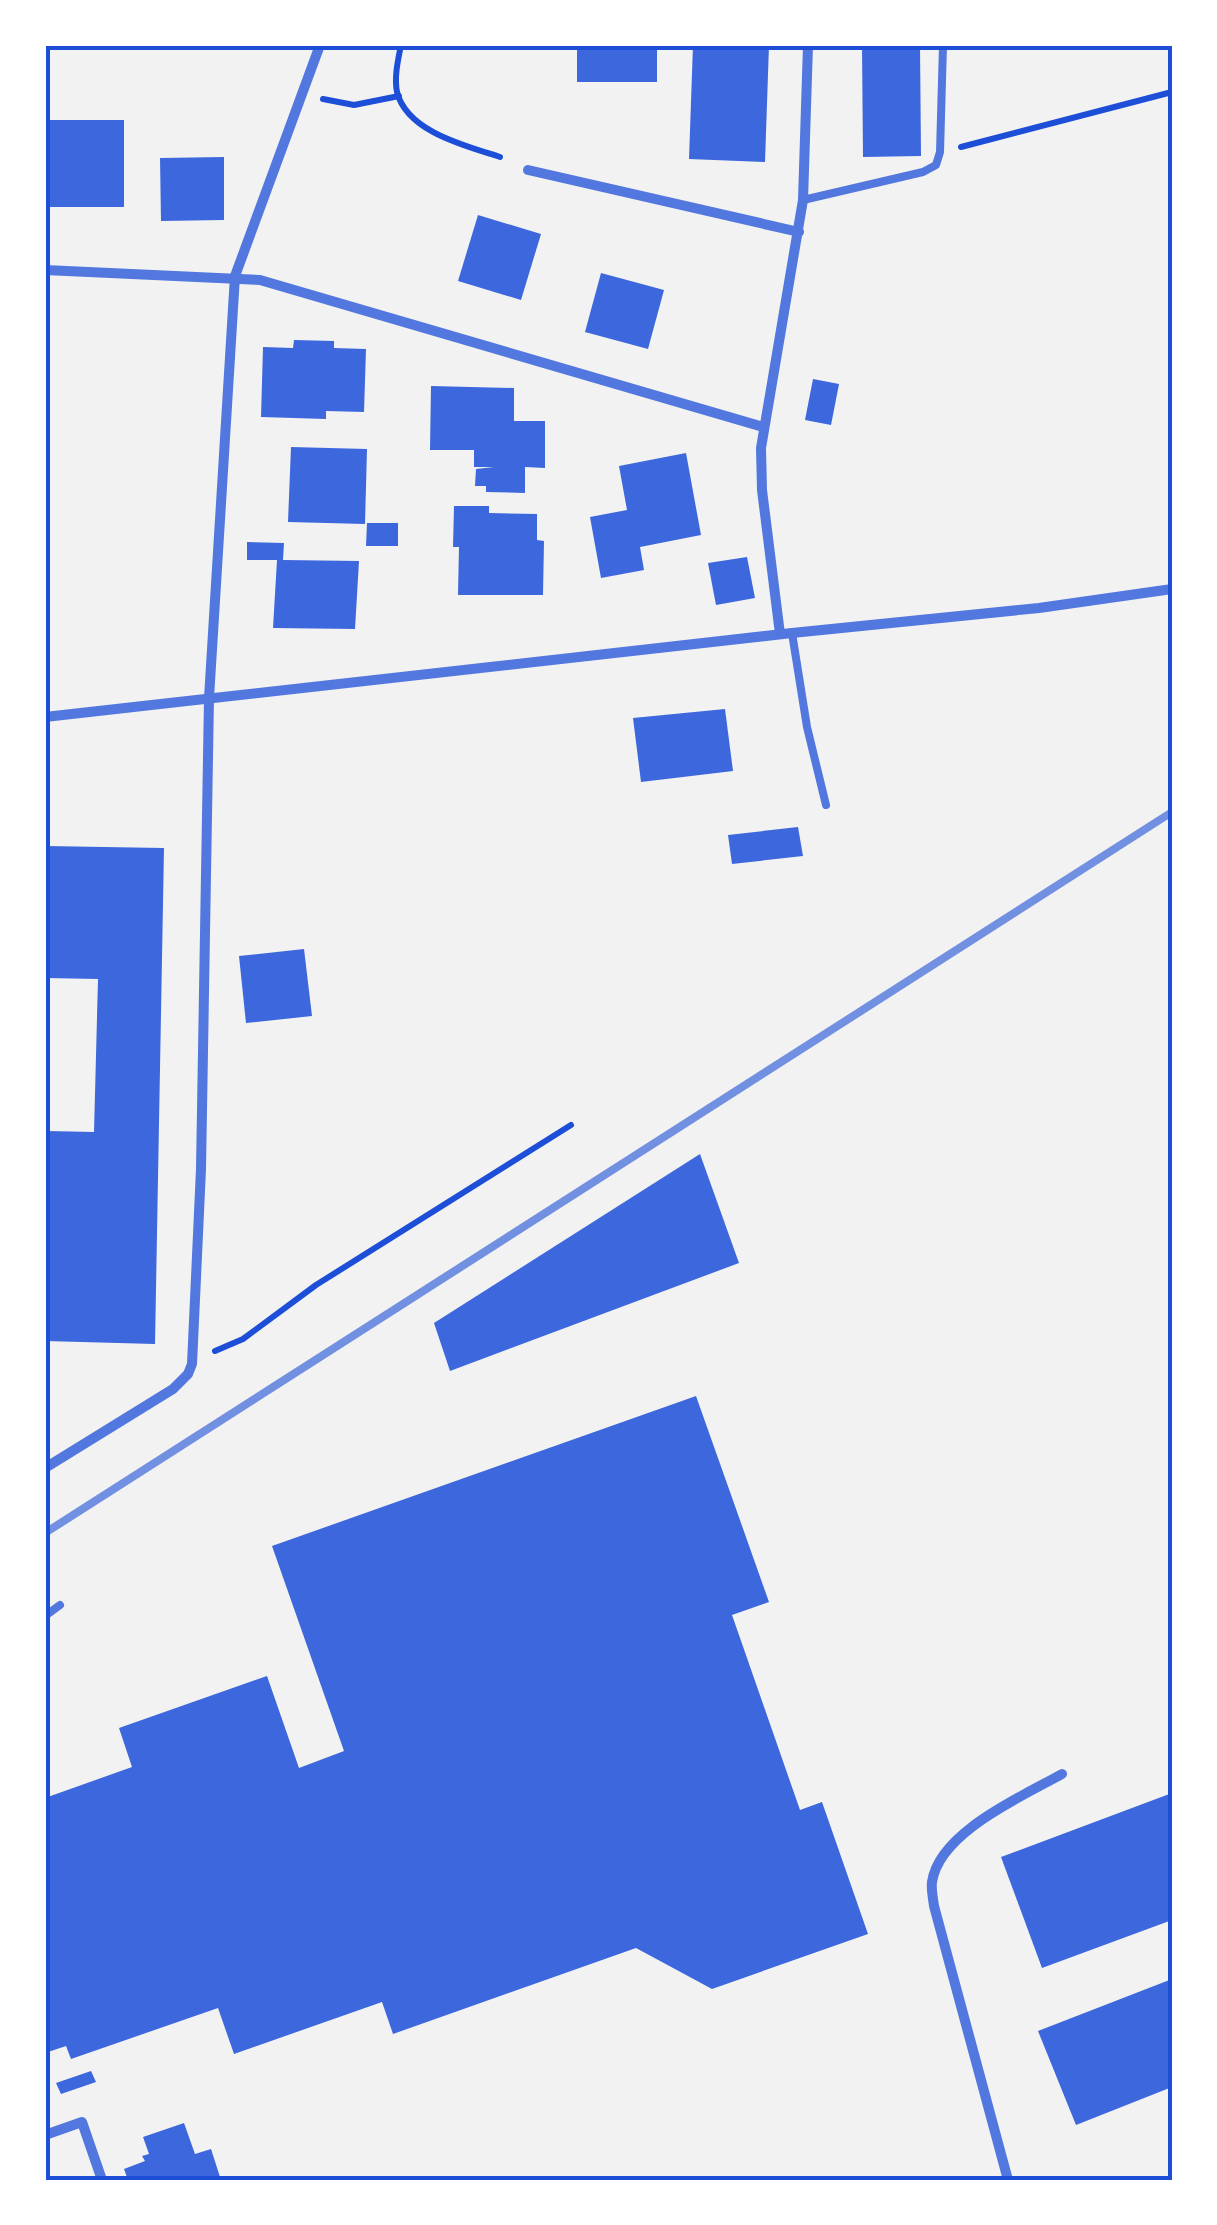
<svg xmlns="http://www.w3.org/2000/svg" width="1217" height="2225" font-family="'Alegreya Sans',sans-serif">
<style>
.building{fill:#3d67dc}
.lines{fill:none;stroke-linecap:round;stroke-linejoin:round}
.path{stroke:#1d4ed8;stroke-width:6}
.service{stroke:#5277de;stroke-width:8}
.minor{stroke:#5277de;stroke-width:10}
.rail{stroke:#7290e2;stroke-width:8}
.neatline{fill:none;stroke:#1d4ed8;stroke-width:4}
</style>
<rect width="100%" height="100%" fill="#f2f2f2"/>
<g class="building">
<rect x="577" y="45" width="80" height="37"/>
<polygon points="693,45 769,45 765,162 689,159"/>
<polygon points="862,46 920,46 921,156 863,157"/>
<rect x="48" y="120" width="76" height="87"/>
<polygon points="224,157 224,220 161,221 160,158"/>
<polygon points="478,215 541,234 521,300 458,281"/>
<polygon points="601,273 664,290 648,349 585,332"/>
<polygon points="294,340 334,341 334,348 366,349 364,412 326,411 326,419 261,417 263,347 293,348"/>
<polygon points="813,379 839,384 831,425 805,420"/>
<polygon points="431,386 514,388 514,421 545,421 545,468 525,467 525,493 486,492 486,486 475,486 476,469 494,467 474,467 474,450 430,450"/>
<polygon points="291,447 367,449 365,524 288,522"/>
<polygon points="686,453 701,535 640,547 644,570 601,578 590,517 627,510 619,466"/>
<polygon points="454,506 489,506 489,513 537,514 537,540 544,541 543,595 458,595 459,547 453,547"/>
<polygon points="367,523 398,523 398,546 366,546"/>
<polygon points="247,542 284,543 283,560 359,561 355,629 273,628 277,560 247,560"/>
<polygon points="747,557 755,598 716,605 708,563"/>
<polygon points="725,709 733,771 641,782 633,718"/>
<polygon points="798,827 803,856 732,864 728,835"/>
<polygon points="45,846 164,848 155,1344 45,1341 47,1131 94,1132 98,979 45,978"/>
<polygon points="304,949 312,1016 246,1023 239,956"/>
<polygon points="700,1154 739,1263 450,1371 434,1323"/>
<polygon points="696,1396 769,1602 732,1615 800,1810 822,1802 868,1934 712,1989 636,1948 393,2034 382,2002 234,2054 218,2008 71,2059 66,2046 45,2053 45,1798 132,1767 119,1728 267,1676 299,1768 344,1751 272,1546"/>
<polygon points="1172,1793 1172,1920 1042,1968 1001,1857"/>
<polygon points="1172,1979 1172,2087 1076,2125 1038,2031"/>
<polygon points="91,2071 96,2082 61,2094 56,2083"/>
<polygon points="184,2123 195,2154 211,2149 221,2180 128,2180 124,2169 145,2161 142,2156 149,2154 143,2137"/>
</g>
<g class="lines">
<g class="path">
<path d="M401 45C398 60 394 77 397 92 407 132 466 146 500 157"/>
<polyline points="323,99 354,105 399,96"/>
<polyline points="961,147 1172,92"/>
<polyline points="215,1351 243,1339 316,1285 571,1125"/>
</g>
<g class="service">
<polyline points="803,200 923,172 936,165 940,152 943,45"/>
<polyline points="792,633 807,727 826,805"/>
<polyline points="45,1616 60,1605"/>
</g>
<g class="minor">
<polyline points="528,170 799,232"/>
<polyline points="45,270 260,280 763,427"/>
<polyline points="780,634 762,490 761,448 803,200 808,45"/>
<polyline points="45,717 792,633 1039,608 1172,589"/>
<polyline points="45,1468 173,1389 188,1374 192,1364 201,1169 209,698 235,276 320,45"/>
<polyline points="45,2135 82,2122 102,2180"/>
<path d="M1008 2180 934 1906C933 1898 931 1889 932 1882 939 1832 1023 1796 1062 1774"/>
</g>
<polyline class="rail" points="45,1533 1172,812"/>
</g>
<rect width="1217" height="2225" fill="none" stroke="#ffffff" stroke-width="95"/>
<rect x="48" y="48" width="1122" height="2130" class="neatline"/>
</svg>
